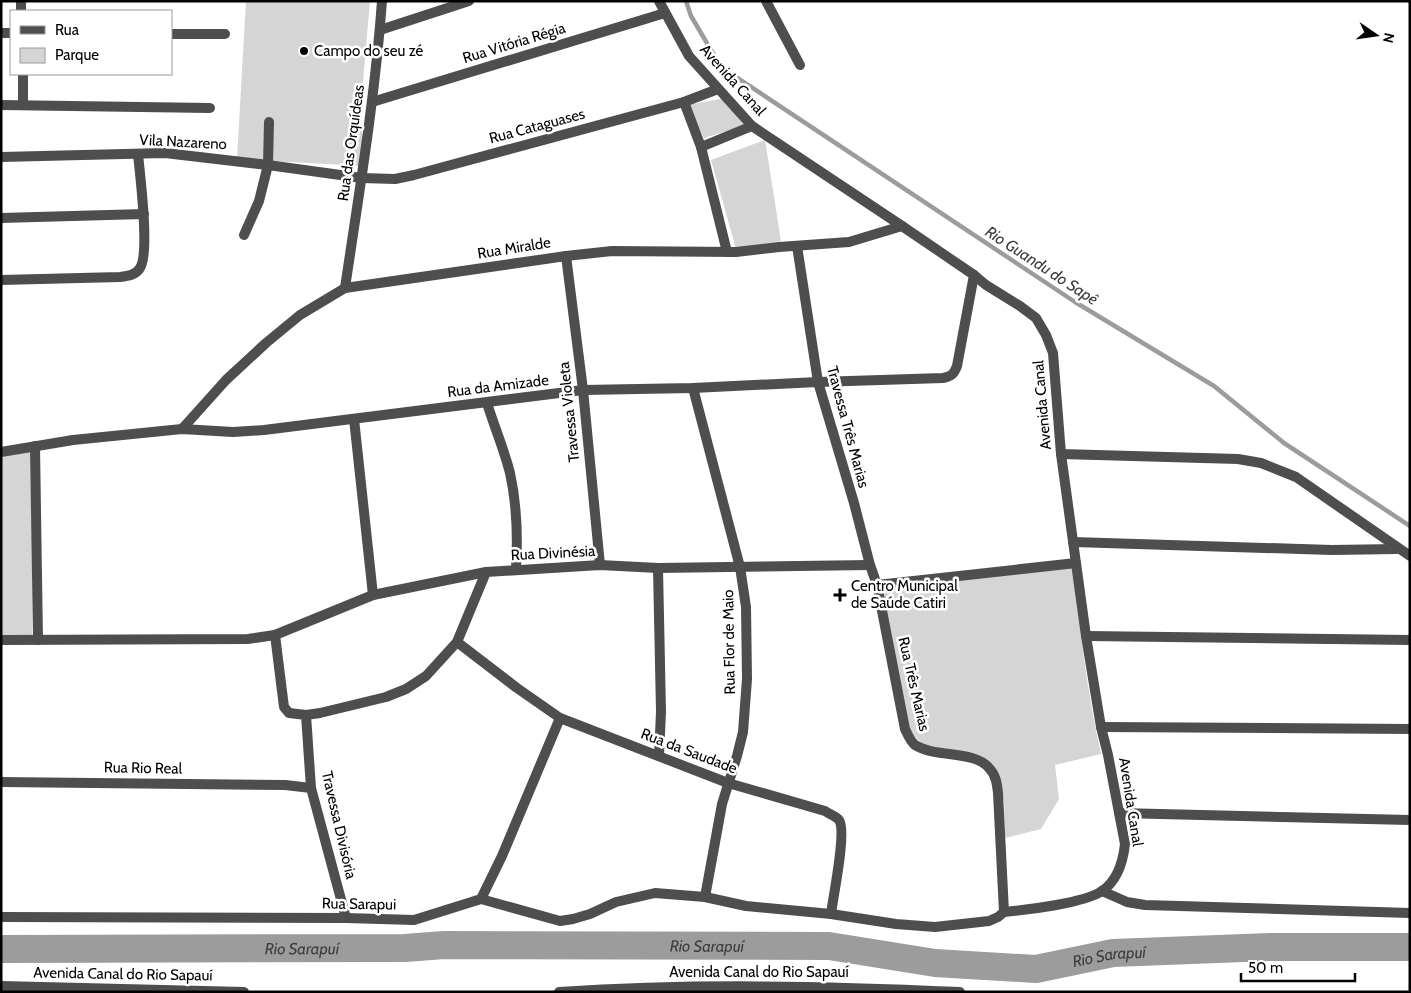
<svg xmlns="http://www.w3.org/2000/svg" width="1411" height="993" font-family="Cabin,sans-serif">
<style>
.green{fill:#d5d5d5}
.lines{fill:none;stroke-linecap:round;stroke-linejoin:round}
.stream{stroke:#9c9c9c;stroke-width:4.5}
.river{stroke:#9c9c9c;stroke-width:28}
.minor{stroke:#4e4e4e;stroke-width:10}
.tertiary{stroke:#4e4e4e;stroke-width:10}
.poi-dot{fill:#000;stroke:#fff;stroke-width:2}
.labels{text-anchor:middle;stroke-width:5;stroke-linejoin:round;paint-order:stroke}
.street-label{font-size:15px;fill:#000;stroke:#fff}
.poi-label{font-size:15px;fill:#000;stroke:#fff;text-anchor:start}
.water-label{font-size:16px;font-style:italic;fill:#3d3d3d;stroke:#fff}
</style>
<rect width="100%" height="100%" fill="#fff"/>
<g class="green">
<polygon points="246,1 370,1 361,105 363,166 237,159"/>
<polygon points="725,98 744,126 704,138 688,105"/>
<polygon points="765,140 781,241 736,249 711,160"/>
<polygon points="32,449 32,636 1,637 1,456"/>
<path d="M1073 567C1080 629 1087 692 1101 754L1055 765 1059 799 1041 829 1005 838 1004 800 994 769 923 745 907 728 880 589Z"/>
</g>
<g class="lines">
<polyline class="stream" points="686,1 691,16 721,67 1075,302 1214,386 1284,443 1410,526"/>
<path class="river" id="s1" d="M1 949 405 948 444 945 829 946 935 963 1036 969 1113 953 1270 947H1410"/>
<g class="minor">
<polyline points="21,1 21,11"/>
<polyline points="766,1 800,65"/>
<polyline points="380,30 469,1"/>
<polyline points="1,33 11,33"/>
<polyline points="171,34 225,34"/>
<polyline points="23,74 23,105"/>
<polyline points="372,102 665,13"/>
<polyline points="684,102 701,147 727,252"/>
<polyline points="1,105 210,108"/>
<polyline points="701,147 752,126"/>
<polyline points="1,157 165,153 268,165 362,178 395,179 414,175 684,102 718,89"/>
<polyline points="1,218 144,214"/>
<polyline points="244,235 259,201 268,165 269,122"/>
<path d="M797 246 818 382 854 503 870 565 877 585 905 729C908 735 910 741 915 745 935 758 974 750 989 768 996 775 997 784 998 793L1004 912"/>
<polyline points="566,256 583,390 600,565"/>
<path d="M1 280 120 277C128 276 136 275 140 268 150 253 140 175 138 154"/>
<path d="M345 288C359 193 375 98 382 1"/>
<polyline points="693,388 740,567 746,607 747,679 743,732 737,756 722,804 705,897"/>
<path d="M487 403C494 426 504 449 510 473 517 505 518 536 516 569"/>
<polyline points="354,419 373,595"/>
<polyline points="182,429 226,380 266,343 300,315 345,288 566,256 612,251 736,252 779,247 849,242 902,226"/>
<polyline points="35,446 38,640"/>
<path d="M1 452 73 440 182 429 233 432 264 430 583 390 693 388 818 382 943 378C952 376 954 374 957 366L974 275"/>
<polyline points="1061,454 1238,459 1261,463 1296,477 1410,556"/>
<polyline points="1073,542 1332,550 1397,549"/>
<polyline points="658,568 661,712 659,756"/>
<polyline points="877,585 1076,563"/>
<polyline points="275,635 284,707 289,713 306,715 311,788 346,918"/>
<polyline points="1086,636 1410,640"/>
<polyline points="1,640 248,639 275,635 373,595 486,572 600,565 658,568 870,565"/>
<path d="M457 642 517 688 560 718 728 783 825 811C829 814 836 816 839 820 847 831 833 897 831 914"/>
<polyline points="306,715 320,713 386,697 406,689 426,676 457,642 486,572"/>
<polyline points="1101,727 1410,729"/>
<polyline points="1,782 285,785 311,788"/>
<polyline points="1119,813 1410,820"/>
<polyline points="1102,891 1127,902 1145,905 1410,913"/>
<polyline points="481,899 502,856 560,718"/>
<path d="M1 917 346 918 414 920 481 899 560 921 573 919 590 914 616 902 655 893 705 897 746 906 831 914 896 924 935 927 989 921 998 917 1004 912C1026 910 1085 903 1102 891 1117 881 1123 862 1125 844L1108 755 1101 727 1086 636 1061 454 1053 353 1046 335 1036 318 1020 306 986 285 974 275 902 226 752 126 689 56 659 1"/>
</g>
<g class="tertiary">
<polyline points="1,986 244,992"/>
<path d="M559 992C693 983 826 986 960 992"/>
</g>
</g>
<g class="poi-dot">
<circle cx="304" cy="51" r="5"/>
<path d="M837.5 587.5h5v5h5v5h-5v5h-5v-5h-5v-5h5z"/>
</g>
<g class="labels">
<g class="street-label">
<text transform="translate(514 43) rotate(-17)" y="5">Rua Vitória Régia</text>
<text transform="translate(733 80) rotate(48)" y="5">Avenida Canal</text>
<text transform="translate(537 126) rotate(-15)" y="5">Rua Cataguases</text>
<text transform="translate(183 142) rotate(3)" y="5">Vila Nazareno</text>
<text transform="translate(351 143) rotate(-82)" y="5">Rua das Orquídeas</text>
<text transform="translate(514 248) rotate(-9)" y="5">Rua Miralde</text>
<text transform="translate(498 386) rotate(-7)" y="5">Rua da Amizade</text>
<text transform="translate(1042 405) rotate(-95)" y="5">Avenida Canal</text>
<text transform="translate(569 412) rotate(-96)" y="5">Travessa Violeta</text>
<text transform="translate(848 427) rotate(75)" y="5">Travessa Três Marias</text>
<text transform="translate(553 553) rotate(-3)" y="5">Rua Divinésia</text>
<text transform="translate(729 642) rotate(-91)" y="5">Rua Flor de Maio</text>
<text transform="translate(914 684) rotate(77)" y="5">Rua Três Marias</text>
<text transform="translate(689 751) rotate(21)" y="5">Rua da Saudade</text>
<text transform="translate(143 768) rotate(1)" y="5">Rua Rio Real</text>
<text transform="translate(1131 802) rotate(81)" y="5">Avenida Canal</text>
<text transform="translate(339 825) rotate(77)" y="5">Travessa Divisória</text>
<text transform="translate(359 904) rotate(1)" y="5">Rua Sarapui</text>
<text x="759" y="977">Avenida Canal do Rio Sapauí</text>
<text transform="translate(123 974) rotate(1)" y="5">Avenida Canal do Rio Sapauí</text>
</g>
<g class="poi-label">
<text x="314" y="56">Campo do seu zé</text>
<text x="851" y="591">Centro Municipal<tspan x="851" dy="17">de Saúde Catiri</tspan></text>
</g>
<g class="water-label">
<text transform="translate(1042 265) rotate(33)" y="6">Rio Guandu do Sapê</text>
<text dy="6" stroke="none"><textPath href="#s1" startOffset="706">Rio Sarapuí</textPath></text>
<text dy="6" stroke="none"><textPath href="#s1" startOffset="301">Rio Sarapuí</textPath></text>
<text dy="6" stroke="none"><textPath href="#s1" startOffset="1111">Rio Sarapuí</textPath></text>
</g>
</g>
<rect width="1411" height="993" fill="none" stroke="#000000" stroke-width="5"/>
<rect x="10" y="10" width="162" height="65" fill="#ffffff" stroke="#999999"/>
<rect x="20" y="26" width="25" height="8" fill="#4e4e4e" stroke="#999999"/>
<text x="55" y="35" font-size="15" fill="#000000">Rua</text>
<rect x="20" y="48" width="25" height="15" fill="#d5d5d5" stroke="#999999"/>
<text x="55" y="60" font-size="15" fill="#000000">Parque</text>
<g transform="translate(1376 35) rotate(103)" stroke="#ffffff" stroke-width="4" paint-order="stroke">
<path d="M0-4L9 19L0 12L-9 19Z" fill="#000000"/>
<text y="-8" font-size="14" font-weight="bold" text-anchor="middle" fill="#000000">N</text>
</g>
<path d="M1241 973v8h114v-8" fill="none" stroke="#000000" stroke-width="2.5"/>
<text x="1248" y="973" font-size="15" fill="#000000" stroke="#ffffff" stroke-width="4" paint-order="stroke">50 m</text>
</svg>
